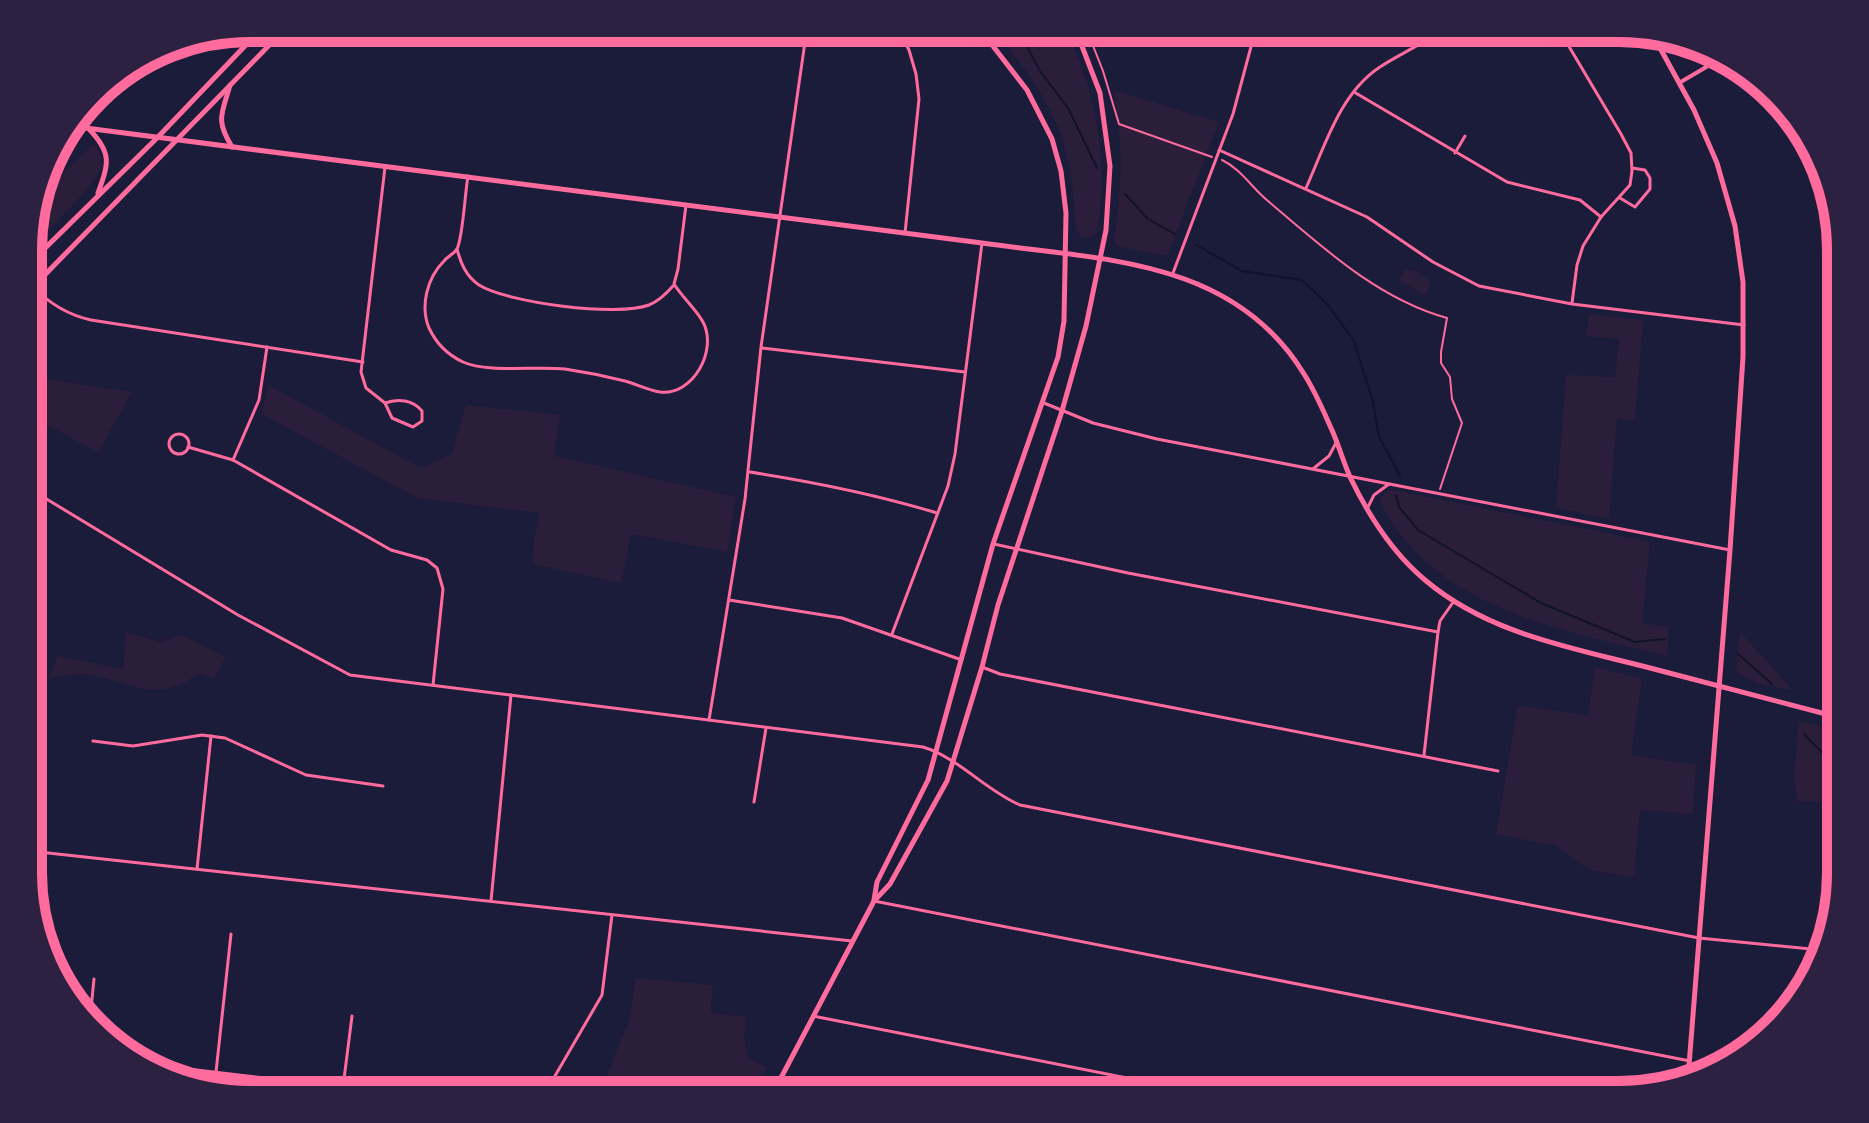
<svg xmlns="http://www.w3.org/2000/svg" width="1869" height="1123" font-family="Helvetica,sans-serif">
<style>
.green{fill:#2a1e3b}
.lines{fill:none;stroke-linecap:round;stroke-linejoin:round}
.stream{stroke:#12122b;stroke-width:2}
.path{stroke:#ff6b9d;stroke-width:2}
.minor{stroke:#ff6b9d;stroke-width:3}
.tertiary{stroke:#ff6b9d;stroke-width:4}
.secondary{stroke:#ff6b9d;stroke-width:5}
.primary{stroke:#ff6b9d;stroke-width:5}
.rim{fill:none;stroke:#ff6b9d;stroke-width:10}
</style>
<rect width="100%" height="100%" fill="#1b1b3a"/>
<g class="green">
<path d="M993 28H1065C1097 96 1109 159 1097 234L1089 238 1080 236 1076 229C1074 205 1073 180 1067 156 1056 106 1023 67 993 28Z"/>
<path d="M1113 90 1219 122 1167 256 1117 246 1114 242C1122 192 1124 139 1113 90Z"/>
<path d="M93 144C99 150 103 157 101 167 96 185 45 233 30 249V221L45 173 57 180Z"/>
<polygon points="1404,269 1418,272 1428,279 1430,285 1425,296 1400,280"/>
<polygon points="1589,314 1643,320 1635,420 1617,419 1609,519 1556,508 1566,375 1615,377 1619,339 1586,336"/>
<polygon points="32,377 132,392 98,452 39,421 45,409 30,401 30,381"/>
<polygon points="268,385 421,468 452,454 466,405 560,415 554,456 736,497 727,552 631,534 621,583 533,564 534,539 540,513 417,498 262,414"/>
<path d="M1393 490 1650 542 1642 623 1669 627 1667 656C1562 629 1431 610 1379 499L1387 491Z"/>
<path d="M126 632 161 642 182 635 226 657 213 679 199 673C159 704 135 684 92 675 79 672 62 676 49 678L58 656 123 669Z"/>
<path d="M1740 632 1792 689C1776 689 1746 682 1736 670Z"/>
<polygon points="1595,667 1642,679 1631,755 1696,765 1693,814 1640,810 1634,878 1588,869 1557,846 1496,834 1518,705 1588,716"/>
<polygon points="1799,721 1841,730 1841,803 1797,801 1794,776"/>
<polygon points="635,978 713,985 710,1013 746,1017 744,1035 748,1058 767,1068 752,1095 605,1095 608,1072 631,1015"/>
<polygon points="224,1079 323,1090 328,1095 249,1095 228,1089"/>
</g>
<g class="lines">
<g class="stream">
<polyline points="1017,28 1040,71 1068,108 1097,168"/>
<polyline points="1125,194 1148,219 1175,234"/>
<polyline points="1196,245 1242,271 1302,280 1327,304 1354,341 1373,402 1379,437 1400,476"/>
<polyline points="1396,495 1399,507 1418,530 1541,603 1635,642 1665,639"/>
<polyline points="1738,654 1772,684"/>
<polyline points="1804,734 1832,763 1841,768"/>
</g>
<g class="path">
<polyline points="1086,28 1103,71 1119,124 1212,157"/>
<path d="M1222 160C1241 169 1252 188 1268 201 1322 247 1378 299 1447 318L1441 352V363L1450 377 1452 399 1462 423 1440 489"/>
</g>
<g class="minor">
<polyline points="897,28 909,50 916,74 919,99 905,233"/>
<polyline points="1558,28 1621,134 1631,153 1632,171 1630,185 1601,217 1583,246 1577,265 1572,303"/>
<polyline points="1354,92 1507,182 1580,200 1601,217"/>
<polyline points="1219,150 1367,217 1433,262 1479,286 1572,304 1744,325"/>
<polyline points="1455,153 1465,136"/>
<path d="M468 176C465 192 463 237 457 249 455 253 447 257 444 261 427 278 420 306 429 328 436 343 448 355 463 362 487 373 536 366 565 369 585 372 605 376 625 381 636 384 648 390 660 392 693 396 718 350 703 322 696 309 682 297 674 284L678 269 686 205"/>
<path d="M1306 188C1325 146 1340 93 1380 67 1401 53 1424 44 1444 28"/>
<polyline points="1620,198 1635,207 1650,189 1650,178 1645,170 1632,168"/>
<path d="M457 249C461 264 466 276 479 285 508 303 617 317 649 305 659 301 666 294 673 286"/>
<polyline points="1173,273 1233,114 1256,28"/>
<path d="M33 287C49 303 68 315 91 320L363 362"/>
<polyline points="762,348 965,372"/>
<path d="M385 403C398 398 413 400 422 411V421L413 427 392 418 385 403 366 388 361 372 385 167"/>
<polyline points="1044,403 1093,423 1157,439 1730,550"/>
<circle cx="179" cy="444" r="10"/>
<polyline points="188,447 233,460 391,550 427,560 437,568 443,589 433,685"/>
<polyline points="233,460 259,400 267,347"/>
<polyline points="1314,468 1329,456 1337,441"/>
<path d="M750 472C814 482 875 494 937 513"/>
<path d="M30 489 238 615 350 675 923 747C959 758 985 790 1020 805L1699 938 1821 950"/>
<polyline points="1368,507 1374,495 1389,484"/>
<polyline points="30,519 38,494"/>
<polyline points="994,544 1128,573 1438,632"/>
<polyline points="729,600 842,618 959,659"/>
<polyline points="892,634 948,486 955,454 982,243"/>
<polyline points="982,667 1000,674 1498,771"/>
<polyline points="709,720 745,499 761,347 807,28"/>
<polyline points="93,741 133,746 202,735 225,738 306,775 383,786"/>
<polyline points="1424,755 1438,632 1440,621 1454,601"/>
<polyline points="754,802 766,728"/>
<polyline points="30,851 852,941"/>
<polyline points="197,869 211,736"/>
<polyline points="491,901 511,695"/>
<polyline points="874,901 1690,1061"/>
<polyline points="813,1016 1213,1095"/>
<polyline points="90,1019 94,979"/>
<polyline points="137,1063 407,1095"/>
<polyline points="216,1072 231,934"/>
<polyline points="339,1095 343,1087 352,1016"/>
<polyline points="540,1095 548,1088 602,995 612,915"/>
</g>
<polyline class="tertiary" points="1679,83 1725,56"/>
<g class="secondary">
<polyline points="1654,37 1694,110 1717,163 1735,226 1743,282 1743,357 1730,550 1688,1078"/>
<path d="M70 126 982 243C1101 260 1233 258 1304 374 1315 391 1323 410 1331 428 1339 445 1343 462 1351 479 1369 516 1394 554 1425 580 1490 635 1574 648 1654 669 1716 685 1778 701 1841 718"/>
</g>
<g class="primary">
<path d="M230 85C222 114 215 119 232 147"/>
<path d="M89 129C112 153 109 163 98 193"/>
<polyline points="30,263 157,138 262,28"/>
<polyline points="30,290 286,28"/>
<polyline points="874,900 877,882 928,780 993,544 1058,357 1064,321 1066,213 1061,171 1052,139 1027,90 979,28"/>
<polyline points="772,1095 874,901 890,884 947,781 982,667 998,605 1062,411 1086,326 1106,230 1110,166 1100,93 1075,28"/>
</g>
</g>
<path d="M0 0H1869V1123H0ZM250 42H1619A208 208 0 0 1 1827 250V873A208 208 0 0 1 1619 1081H250A208 208 0 0 1 42 873V250A208 208 0 0 1 250 42Z" fill="#2d2142" fill-rule="evenodd"/>
<path class="rim" d="M250 42H1619A208 208 0 0 1 1827 250V873A208 208 0 0 1 1619 1081H250A208 208 0 0 1 42 873V250A208 208 0 0 1 250 42Z"/>
</svg>
